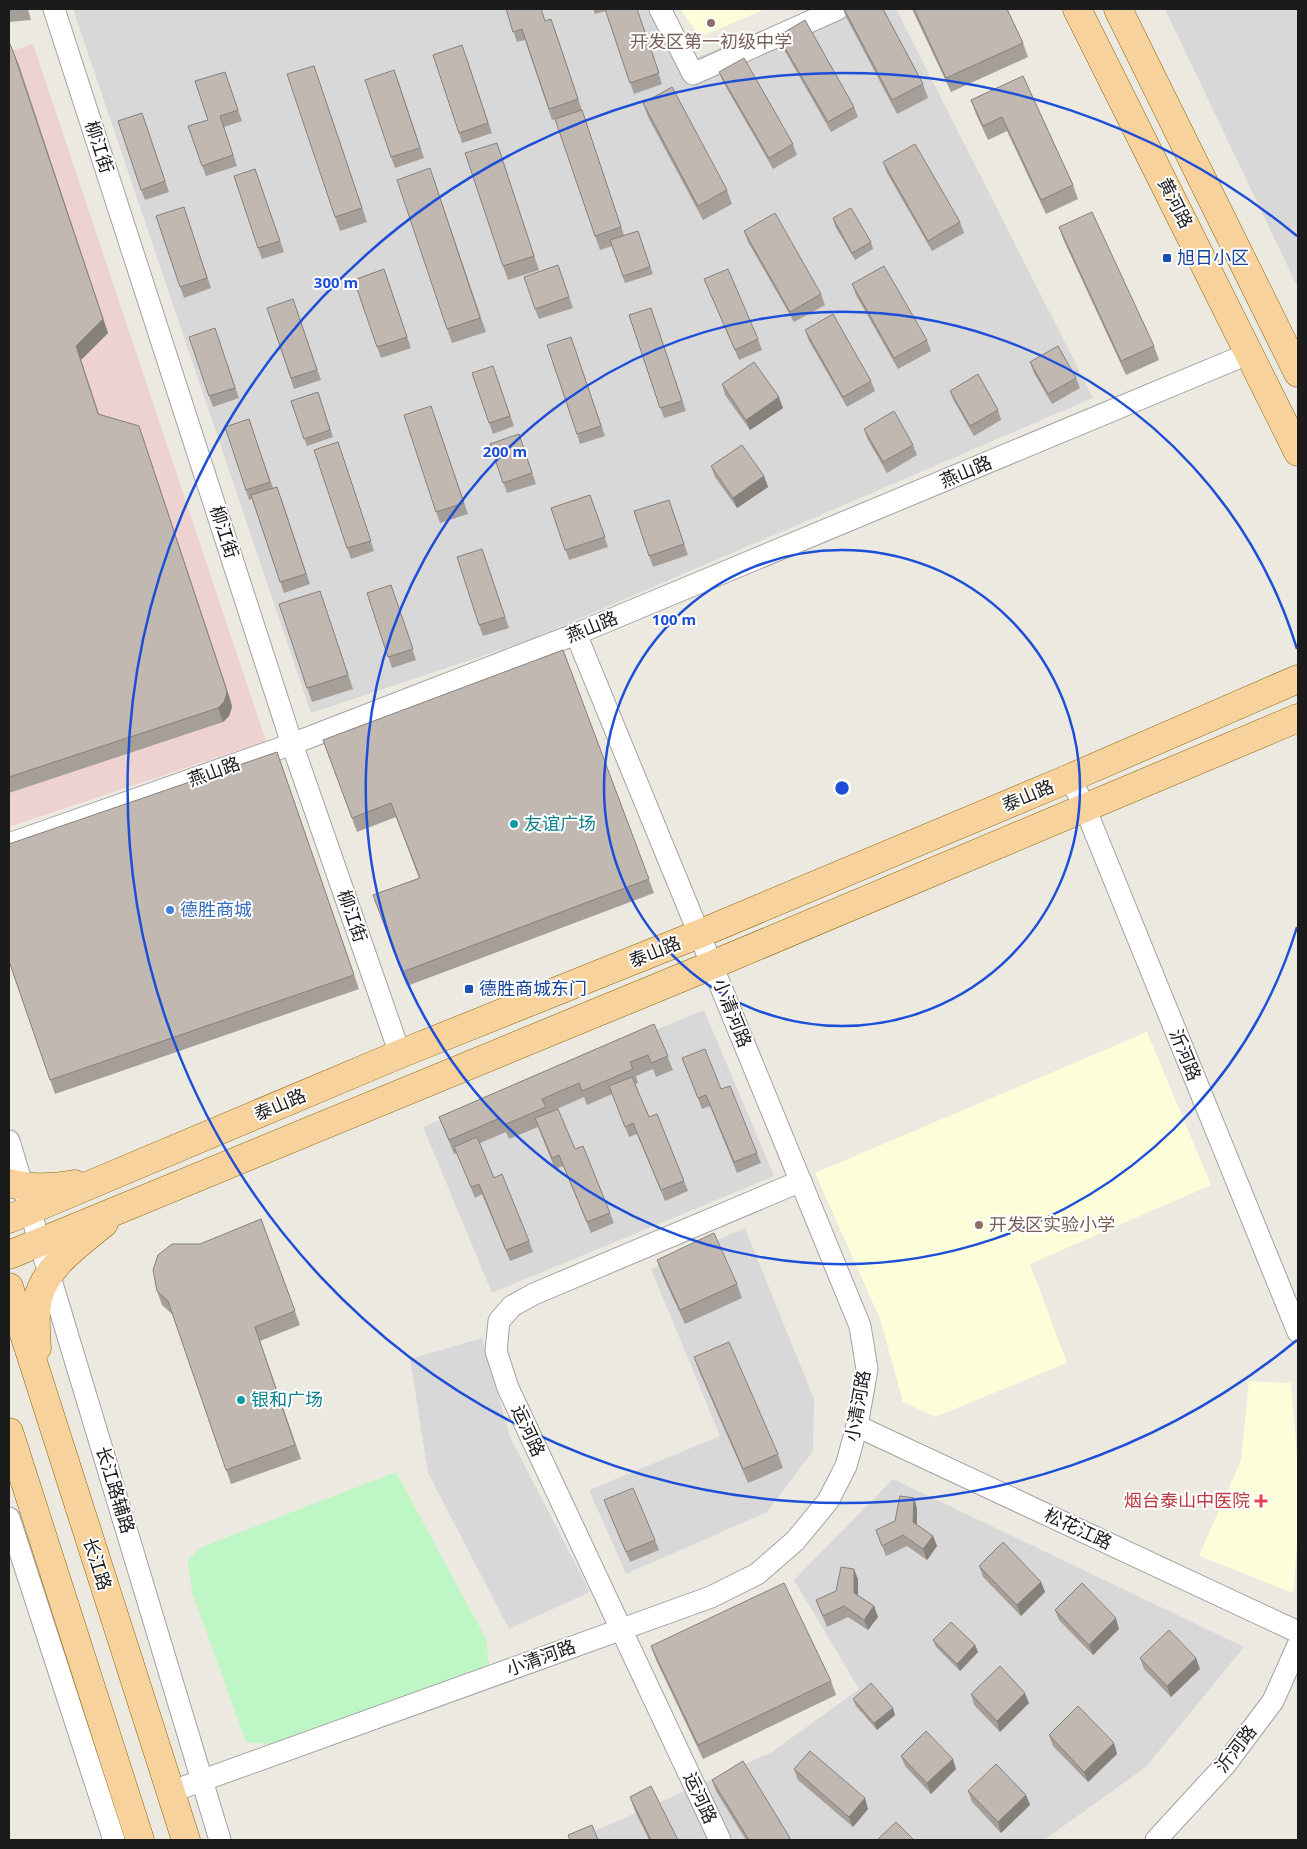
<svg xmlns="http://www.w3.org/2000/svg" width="1307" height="1849" font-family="'Noto Sans','Noto Sans SC',sans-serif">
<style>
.residential{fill:#d9d8d8}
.commercial{fill:#edd2d0}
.education{fill:#fcfdd9}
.park{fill:#bff6c5}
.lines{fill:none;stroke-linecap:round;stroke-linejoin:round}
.minor-casing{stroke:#a2a2a2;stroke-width:23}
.major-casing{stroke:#8c6407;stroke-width:29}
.minor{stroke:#fff;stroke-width:21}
.major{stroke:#f7d29c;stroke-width:28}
.wall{fill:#a69e98}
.shaded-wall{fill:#87817c}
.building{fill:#c1b8b1;stroke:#87817c}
.ring{fill:none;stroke:#1d4ed8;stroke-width:2.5}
.education-dot{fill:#8d6e63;stroke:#fff;stroke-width:2}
.transit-dot{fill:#1a4fb4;stroke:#fff;stroke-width:2}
.culture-dot{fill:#0f9aa8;stroke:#fff;stroke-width:2}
.shop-dot{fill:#3f7fe0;stroke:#fff;stroke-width:2}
.health-dot{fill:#e0444e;stroke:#fff;stroke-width:2}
.labels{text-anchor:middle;stroke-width:4;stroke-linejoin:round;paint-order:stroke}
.education-label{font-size:18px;fill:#785e54;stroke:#fff}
.street-label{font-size:18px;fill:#1b1b1b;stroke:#fff}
.transit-label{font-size:18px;fill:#164399;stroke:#fff;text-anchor:start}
.culture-label{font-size:18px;fill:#0d838f;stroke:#fff;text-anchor:start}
.shop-label{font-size:18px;fill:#366cbe;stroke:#fff;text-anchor:start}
.health-label{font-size:18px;fill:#be3a42;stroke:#fff;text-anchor:end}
.centre{fill:#1d4ed8;stroke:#fff;stroke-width:2.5}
.ring-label{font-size:15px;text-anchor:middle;font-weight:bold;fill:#1d4ed8;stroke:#fff;stroke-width:4;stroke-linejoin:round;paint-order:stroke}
</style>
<rect width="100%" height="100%" fill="#ece9e1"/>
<g class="residential">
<polygon points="73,9 647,9 679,65 812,9 896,9 1093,398 525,642 311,713"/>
<polygon points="1166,9 1298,9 1298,288 1165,9"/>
<polygon points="704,1010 774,1176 492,1293 423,1127"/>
<polygon points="745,1228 814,1399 813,1451 767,1512 626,1574 589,1490 720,1436 651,1269"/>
<polygon points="482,1338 510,1437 590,1592 509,1629 428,1473 410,1359"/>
<polygon points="893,1479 1244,1647 1146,1767 1044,1840 575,1840 772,1752 859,1689 794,1580"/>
</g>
<polygon class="commercial" points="33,44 266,741 9,827 9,52"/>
<g class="education">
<polygon points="680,9 765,9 700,37"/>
<polygon points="1147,1032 1211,1185 1030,1264 1067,1363 935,1417 903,1402 880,1319 815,1173"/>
<polygon points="1249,1381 1291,1383 1298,1466 1298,1535 1293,1593 1199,1556 1241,1460"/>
</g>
<polygon class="park" points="396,1472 486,1639 489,1666 270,1744 246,1742 192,1592 188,1560 202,1547"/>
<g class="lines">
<defs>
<g id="minor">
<polyline points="54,9 292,744 400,1054"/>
<polyline points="660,9 693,74 838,9"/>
<polyline points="1070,778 1085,808 1298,1332"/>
<polyline points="9,844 292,744 576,634 1250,353"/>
<polyline points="9,1141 220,1840"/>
<polyline points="857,1426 1298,1632"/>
<polyline points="9,1518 114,1840"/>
<polyline points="170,1792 711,1597 757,1574 795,1541 828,1501 846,1466 857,1426 867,1369 860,1326 576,634"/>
<polyline points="720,1840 508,1388 496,1351 499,1321 512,1306 534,1294 801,1181"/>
<polyline points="1156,1840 1225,1765 1273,1701 1298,1645"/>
</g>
<g id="major">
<polyline points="1077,9 1298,452"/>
<polyline points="1118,9 1298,373"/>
<path d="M9 1183C30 1189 53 1188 75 1184"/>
<polyline points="9,1219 400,1054 699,934 1070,778 1298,679"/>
<polyline points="9,1255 712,965 1298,718"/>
<polyline points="9,1287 186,1840"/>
<path d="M37 1348C36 1332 34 1314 38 1298 46 1266 80 1243 104 1223"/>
<polyline points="9,1432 140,1840"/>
</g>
</defs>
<use href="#minor" class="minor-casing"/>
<use href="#major" class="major-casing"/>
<use href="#minor" class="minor"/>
<use href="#major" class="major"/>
</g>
<g class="wall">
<polygon points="9,9 28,9 31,20 9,22"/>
<polygon points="506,9 546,21 555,30 582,110 552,120 525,40 517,42"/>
<polygon points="593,9 637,9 662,84 634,94 606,11 595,14"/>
<polygon points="843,9 883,9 923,84 928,98 897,114 846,17"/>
<polygon points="912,9 1007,9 1023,43 1028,57 951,92"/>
<polygon points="778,36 854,107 858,117 831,132 782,46"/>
<polygon points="9,42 19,65 108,333 81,360 99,414 139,426 230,699 232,707 229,716 223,722 9,793"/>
<polygon points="466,56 492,133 462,143 459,133"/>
<polygon points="314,66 367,222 340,231 335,217"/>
<polygon points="225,72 242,121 224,127 237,166 206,176 188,126 208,120"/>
<polygon points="719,72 793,144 797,155 773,169 723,82"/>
<polygon points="1023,76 1073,185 1078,199 1046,214 1007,131 988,140 976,114 971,100"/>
<polygon points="398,80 424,158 395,168 391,157"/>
<polygon points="643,103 727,190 732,204 703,220 648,117"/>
<polygon points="582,110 624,235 638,231 653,274 625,283 612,246 600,250 595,236"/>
<polygon points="142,113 169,192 145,200 141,190"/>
<polygon points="497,143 539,270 508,280 503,266"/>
<polygon points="883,162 960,222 964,233 932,251 887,173"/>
<polygon points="430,168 486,332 452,343 447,329"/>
<polygon points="255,169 284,252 262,259 258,248"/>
<polygon points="184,207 211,288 184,298 156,216"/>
<polygon points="833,218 871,242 873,249 855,260 835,226"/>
<polygon points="1059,227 1154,346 1159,360 1126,375 1064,241"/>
<polygon points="744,231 821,294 825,305 794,322 748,242"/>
<polygon points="384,269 411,348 381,358 354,280"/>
<polygon points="562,276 573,308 539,319 535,309"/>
<polygon points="704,279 758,339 762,350 739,360"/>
<polygon points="852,284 927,340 931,351 898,369 856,295"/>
<polygon points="267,308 297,310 321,380 294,389"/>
<polygon points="651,308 686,411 664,418 629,315"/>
<polygon points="215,328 239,398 213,407 209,396"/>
<polygon points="805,330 871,381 875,391 847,407 809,341"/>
<polygon points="571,337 605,436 580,444 577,434"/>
<polygon points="1030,362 1076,378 1080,388 1052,404 1034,373"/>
<polygon points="493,366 514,426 493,434 472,373"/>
<polygon points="722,384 783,408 750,430 725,395"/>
<polygon points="950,391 998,410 1001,420 974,436 954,401"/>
<polygon points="318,392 333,437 307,446 291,401"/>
<polygon points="435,417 468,514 440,523 436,512"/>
<polygon points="249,419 273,488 281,497 310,584 284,593 252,499 249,500 225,427"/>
<polygon points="864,429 913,445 917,455 887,473 868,440"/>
<polygon points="519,434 536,484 507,493 490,444"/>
<polygon points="338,442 374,551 351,559 347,548"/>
<polygon points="711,466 764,476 768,487 737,508 715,477"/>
<polygon points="590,495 608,547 569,560 551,508"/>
<polygon points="669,500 688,555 653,567 634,511"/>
<polygon points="482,549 509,628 483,636 479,625"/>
<polygon points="391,585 416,660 392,668 367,593"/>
<polygon points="320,591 353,689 312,702 307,688"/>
<polygon points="563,650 654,893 407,986 373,895 419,878 396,817 357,832 323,740"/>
<polygon points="277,752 359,989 55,1094 9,961"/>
<polygon points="654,1024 673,1070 656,1077 653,1069 636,1076 638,1083 635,1084 649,1117 684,1181 688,1191 665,1201 637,1134 629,1137 612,1094 587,1105 584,1097 548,1113 575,1149 610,1213 614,1223 591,1233 563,1166 555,1169 538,1127 509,1139 506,1132 480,1143 494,1178 529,1241 533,1252 510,1261 482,1194 475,1198 457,1153 454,1154 439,1117"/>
<polygon points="682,1058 721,1089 757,1153 761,1163 737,1173 710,1106 702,1109"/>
<polygon points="261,1219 300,1325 260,1341 301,1459 231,1484 173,1315 162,1305 157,1291"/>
<polygon points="657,1260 737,1284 742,1298 685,1324 662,1274"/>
<polygon points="694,1357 778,1454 783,1468 748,1483 699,1371"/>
<polygon points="914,1498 917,1509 917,1525 933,1536 937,1546 927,1560 907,1546 886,1556 876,1530 895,1521"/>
<polygon points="604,1500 655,1540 659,1550 630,1562"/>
<polygon points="979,1566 1041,1582 1045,1592 1021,1616 983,1577"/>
<polygon points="858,1579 858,1595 874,1606 878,1617 868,1630 848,1617 827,1627 816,1600 836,1591"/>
<polygon points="1055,1610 1119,1629 1093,1655 1059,1620"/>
<polygon points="933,1640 975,1645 978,1652 960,1671 936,1647"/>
<polygon points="651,1646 831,1681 836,1695 703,1759 656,1660"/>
<polygon points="1140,1658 1200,1669 1171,1697 1144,1669"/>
<polygon points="971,1694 1029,1703 1000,1732 974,1705"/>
<polygon points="853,1699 895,1715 877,1730 856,1706"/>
<polygon points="1049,1735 1114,1743 1117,1754 1088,1782 1053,1746"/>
<polygon points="901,1756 956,1769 931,1794 905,1766"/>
<polygon points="794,1769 868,1809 853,1827 798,1780"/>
<polygon points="712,1780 790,1838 791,1840 746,1840 716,1791"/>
<polygon points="968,1791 1026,1795 1030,1805 1001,1833 972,1802"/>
<polygon points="630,1797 678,1840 649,1840 635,1811"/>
</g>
<g class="shaded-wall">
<polygon points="13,51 108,333 81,360 104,428 76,346"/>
<polygon points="779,397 783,408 750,430 746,420"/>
<polygon points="139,426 230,699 232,707 229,716 223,722 218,708"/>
<polygon points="764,476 768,487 737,508 733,498"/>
<polygon points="914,1498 917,1509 917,1533 913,1522"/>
<polygon points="933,1536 937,1546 927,1560 923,1549"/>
<polygon points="854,1569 858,1579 858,1603 854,1593"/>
<polygon points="1041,1582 1045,1592 1021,1616 1017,1605"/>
<polygon points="874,1606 878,1617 868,1630 864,1620"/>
<polygon points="1116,1618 1119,1629 1093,1655 1089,1645"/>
<polygon points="975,1645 978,1652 960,1671 957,1664"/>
<polygon points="1196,1658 1200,1669 1171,1697 1167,1686"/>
<polygon points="1025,1693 1029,1703 1000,1732 997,1721"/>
<polygon points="893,1708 895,1715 877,1730 874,1723"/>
<polygon points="1114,1743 1117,1754 1088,1782 1084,1772"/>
<polygon points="953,1759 956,1769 931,1794 927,1783"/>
<polygon points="1026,1795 1030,1805 1001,1833 998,1822"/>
<polygon points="865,1798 868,1809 853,1827 849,1817"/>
</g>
<g class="building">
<polygon points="506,9 541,9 545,21 551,19 578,99 549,109 522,29 513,32"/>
<polygon points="605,9 637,9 659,73 630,83"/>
<polygon points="844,9 883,9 923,84 892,100"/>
<polygon points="914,9 1007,9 1023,43 946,78"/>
<polygon points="805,20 854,107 828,122 778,36"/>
<polygon points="9,42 13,51 103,319 76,346 98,414 139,426 225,685 227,693 224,702 218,708 9,777"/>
<polygon points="462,45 488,123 459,133 433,55"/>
<polygon points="744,58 793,144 769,158 719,72"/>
<polygon points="314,66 362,208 335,217 287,74"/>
<polygon points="394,70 420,148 391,157 365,80"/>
<polygon points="225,72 238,110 220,116 233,155 202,166 188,126 208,120 195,81"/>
<polygon points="1023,76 1073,185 1041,200 1002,117 983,126 971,100"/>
<polygon points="672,87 727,190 698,206 643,103"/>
<polygon points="582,110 621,227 595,236 555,119"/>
<polygon points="142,113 165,181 141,190 118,121"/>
<polygon points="497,143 534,256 503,266 465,153"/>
<polygon points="915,144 960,222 928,241 883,162"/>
<polygon points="430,168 480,318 447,329 397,180"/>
<polygon points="255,169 280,241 258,248 234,176"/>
<polygon points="184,207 207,278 180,287 156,216"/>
<polygon points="851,208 871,242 852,253 833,218"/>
<polygon points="1092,212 1154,346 1121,361 1059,227"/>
<polygon points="775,213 821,294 790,312 744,231"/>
<polygon points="638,231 650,267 623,276 610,240"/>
<polygon points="558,265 569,297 535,309 524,277"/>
<polygon points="884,266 927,340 894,358 852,284"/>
<polygon points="384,269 407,337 377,347 354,280"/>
<polygon points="728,269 758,339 735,350 704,279"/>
<polygon points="293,299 317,370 291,378 267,308"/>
<polygon points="651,308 682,401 660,408 629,315"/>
<polygon points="833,314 871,381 843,397 805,330"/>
<polygon points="215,328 235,388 209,396 189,337"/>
<polygon points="571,337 601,426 577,434 547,345"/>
<polygon points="1058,346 1076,378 1048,394 1030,362"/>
<polygon points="754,362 779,397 746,420 722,384"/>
<polygon points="493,366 510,416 489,423 472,373"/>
<polygon points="978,374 998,410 970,426 950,391"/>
<polygon points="318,392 330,430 304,439 291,401"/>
<polygon points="431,406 464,503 436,512 404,415"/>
<polygon points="894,411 913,445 883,462 864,429"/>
<polygon points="249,419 270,482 246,490 225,427"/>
<polygon points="519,434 532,473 503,483 490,444"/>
<polygon points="338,442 371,541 347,548 314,450"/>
<polygon points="742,445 764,476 733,498 711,466"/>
<polygon points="277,487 306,574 280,582 251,495"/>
<polygon points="590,495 605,537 565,550 551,508"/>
<polygon points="669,500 684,544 649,556 634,511"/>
<polygon points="482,549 505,617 479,625 457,557"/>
<polygon points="391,585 413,649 388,657 367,593"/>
<polygon points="320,591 348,675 307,688 279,604"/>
<polygon points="563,650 649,879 402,972 373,895 420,878 391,803 352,818 323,740"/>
<polygon points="277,752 354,975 50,1080 9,961 9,844"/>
<polygon points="654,1024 668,1056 651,1063 648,1055 630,1062 633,1069 582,1091 579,1083 542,1099 546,1107 504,1125 500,1118 449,1140 439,1117"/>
<polygon points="705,1049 721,1089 730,1086 757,1153 734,1162 706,1095 698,1098 682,1058"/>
<polygon points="632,1077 649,1117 657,1114 684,1181 661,1190 633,1123 625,1127 609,1086"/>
<polygon points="558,1109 575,1149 583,1146 610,1213 587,1222 559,1155 552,1158 535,1118"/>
<polygon points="477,1137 494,1178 502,1174 529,1241 506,1250 479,1184 471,1187 454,1147"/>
<polygon points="261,1219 295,1311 255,1327 295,1445 226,1470 168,1301 157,1291 153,1270 158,1255 172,1244 200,1244"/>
<polygon points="714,1233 737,1284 680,1310 657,1260"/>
<polygon points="729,1342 778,1454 743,1469 694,1357"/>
<polygon points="633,1488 655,1540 626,1552 604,1500"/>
<polygon points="900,1496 914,1498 913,1522 933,1536 923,1549 903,1535 882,1546 876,1530 895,1521"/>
<polygon points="1003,1542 1041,1582 1017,1605 979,1566"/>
<polygon points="841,1567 854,1569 854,1593 874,1606 864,1620 844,1606 823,1616 816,1600 836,1591"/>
<polygon points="784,1583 831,1681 698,1745 651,1646"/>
<polygon points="1082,1583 1116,1618 1089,1645 1055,1610"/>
<polygon points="951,1622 975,1645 957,1664 933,1640"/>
<polygon points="1169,1630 1196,1658 1167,1686 1140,1658"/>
<polygon points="1000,1666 1025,1693 997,1721 971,1694"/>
<polygon points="871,1683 893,1708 874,1723 853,1699"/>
<polygon points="1078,1706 1114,1743 1084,1772 1049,1735"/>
<polygon points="926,1731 953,1759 927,1783 901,1756"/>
<polygon points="810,1751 865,1798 849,1817 794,1769"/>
<polygon points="743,1761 790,1838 787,1840 749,1840 712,1780"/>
<polygon points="996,1764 1026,1795 998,1822 968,1791"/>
<polygon points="651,1786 678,1840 651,1840 630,1797"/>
<polygon points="896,1822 914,1840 877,1840"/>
<polygon points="592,1825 598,1840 570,1840 568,1835"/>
</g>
<g class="ring">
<circle cx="842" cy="788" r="238"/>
<path d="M1297 927A476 476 0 1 1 1297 649"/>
<path d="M1297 1340A715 715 0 1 1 1297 236"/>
</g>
<g class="education-dot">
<circle cx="711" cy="23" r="5"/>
<circle cx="979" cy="1225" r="5"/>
</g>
<g class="transit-dot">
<rect x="1162" y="253" width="10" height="10" rx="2.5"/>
<rect x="464" y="984" width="10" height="10" rx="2.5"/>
</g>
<g class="culture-dot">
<circle cx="514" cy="824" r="5"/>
<circle cx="241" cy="1400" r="5"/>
</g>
<circle class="shop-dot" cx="170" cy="910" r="5"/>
<path class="health-dot" d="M1258.5 1493.5h5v5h5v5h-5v5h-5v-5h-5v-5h5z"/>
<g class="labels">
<g class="education-label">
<text x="711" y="48">开发区第一初级中学</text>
<text x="989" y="1231" text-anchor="start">开发区实验小学</text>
</g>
<g class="street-label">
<text transform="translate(99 147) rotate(72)" y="6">柳江街</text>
<text transform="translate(1175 203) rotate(63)" y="6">黄河路</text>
<text transform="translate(966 472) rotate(-23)" y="6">燕山路</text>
<text transform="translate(224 532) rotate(72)" y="6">柳江街</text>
<text transform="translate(592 627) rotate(-22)" y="6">燕山路</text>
<text transform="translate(214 772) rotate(-20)" y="6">燕山路</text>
<text transform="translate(1028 796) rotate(-23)" y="6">泰山路</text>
<text transform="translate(352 916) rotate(71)" y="6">柳江街</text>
<text transform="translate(655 952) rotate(-22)" y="6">泰山路</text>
<text transform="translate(732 1013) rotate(68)" y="6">小清河路</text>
<text transform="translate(1185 1055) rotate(68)" y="6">沂河路</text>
<text transform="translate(280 1105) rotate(-23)" y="6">泰山路</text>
<text transform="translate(858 1406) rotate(-80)" y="6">小清河路</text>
<text transform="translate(528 1431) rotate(65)" y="6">运河路</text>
<text transform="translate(115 1490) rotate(73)" y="6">长江路辅路</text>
<text transform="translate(1078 1529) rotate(25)" y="6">松花江路</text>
<text transform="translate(97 1564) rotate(72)" y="6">长江路</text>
<text transform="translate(541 1658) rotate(-20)" y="6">小清河路</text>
<text transform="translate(1236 1749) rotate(-52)" y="6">沂河路</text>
<text transform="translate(700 1798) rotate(65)" y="6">运河路</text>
</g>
<g class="transit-label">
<text x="1177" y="264">旭日小区</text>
<text x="479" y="995">德胜商城东门</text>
</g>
<g class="culture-label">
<text x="524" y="830">友谊广场</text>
<text x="251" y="1406">银和广场</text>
</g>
<g class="shop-label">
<text x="180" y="916">德胜商城</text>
</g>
<g class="health-label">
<text x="1250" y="1507">烟台泰山中医院</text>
</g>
</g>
<circle cx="842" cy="788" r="8" class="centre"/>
<g class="ring-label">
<text x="336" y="288">300 m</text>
<text x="505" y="457">200 m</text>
<text x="674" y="625">100 m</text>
</g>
<rect width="1307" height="1849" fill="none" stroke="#1b1b1b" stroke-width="20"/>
</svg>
